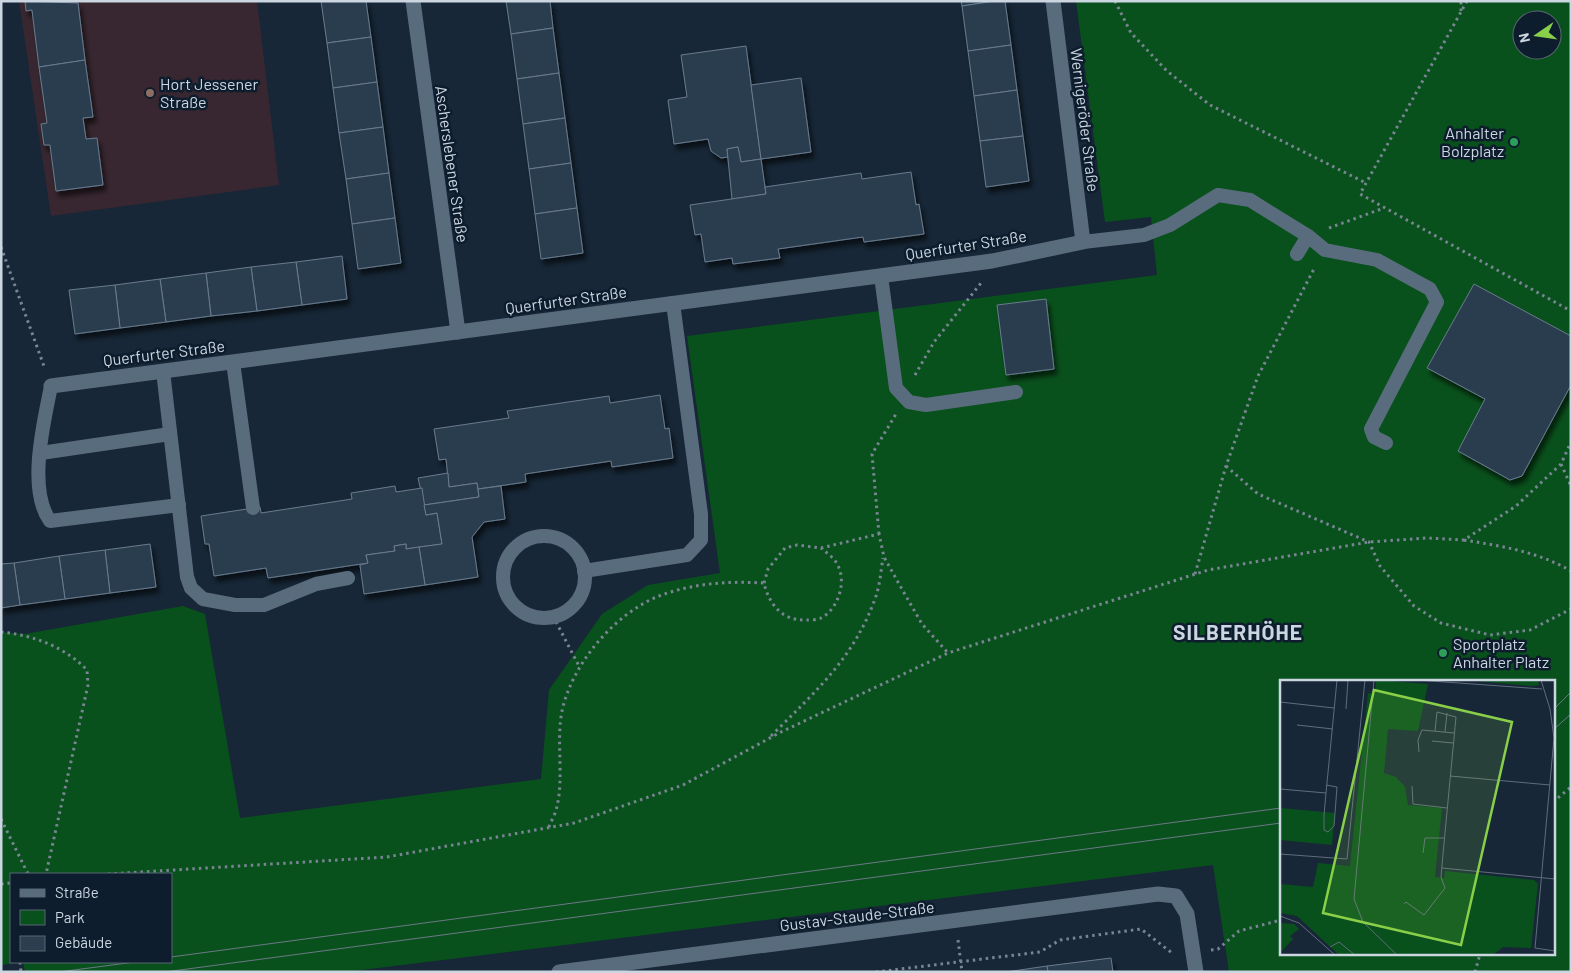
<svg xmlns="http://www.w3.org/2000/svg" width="1572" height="973" font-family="Barlow,sans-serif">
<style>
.education{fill:#382730}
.green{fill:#09511c;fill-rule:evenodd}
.building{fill:#2c3e4f;stroke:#687b8e;filter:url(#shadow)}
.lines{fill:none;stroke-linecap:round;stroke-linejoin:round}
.path{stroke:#798593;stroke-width:3;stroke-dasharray:2.5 4;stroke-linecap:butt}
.lane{stroke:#596c7e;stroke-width:14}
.street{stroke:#596c7e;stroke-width:15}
.tram{stroke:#6b7886;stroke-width:1}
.education-dot{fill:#8d6e63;stroke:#0d1d2d;stroke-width:2}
.leisure-dot{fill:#2e9e5b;stroke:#0d1d2d;stroke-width:2}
.labels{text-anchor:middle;stroke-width:5;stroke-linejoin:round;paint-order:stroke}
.poi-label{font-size:16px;fill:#ccd6e1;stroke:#0d1d2d;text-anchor:start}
.street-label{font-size:16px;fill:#ccd6e1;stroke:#0d1d2d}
.district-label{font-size:21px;font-weight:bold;letter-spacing:1px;fill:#ccd6e1;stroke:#0d1d2d}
.inset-road{fill:none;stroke:#5f6d7b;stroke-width:1}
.view{fill:#89cf49;fill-opacity:0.15;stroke:#89cf49;stroke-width:2.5}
.inset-edge{fill:none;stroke:#ccd6e1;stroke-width:2.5}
</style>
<defs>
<filter id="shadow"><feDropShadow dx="3" dy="5.5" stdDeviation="2.5" flood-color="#0009"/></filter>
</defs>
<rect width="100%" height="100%" fill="#172737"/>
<polygon class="education" points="19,1 257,1 279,185 51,216"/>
<path class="green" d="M1076 1H1571V972H1229L1213 865 345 972H25L23 962 1 965V632L25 634 183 606 205 614 240 818 541 779 549 690 602 614 648 585 720 573 687 336 1157 275 1151 217 1105 222ZM1522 20H1552V50H1522ZM1281 682H1553V954H1281ZM11 874H171V962H11Z"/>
<g class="building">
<polygon points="25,1 78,3 85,60 39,67 32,10 26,11"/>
<polygon points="321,1 366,1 371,37 327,43"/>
<polygon points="506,1 550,1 553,28 511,34"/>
<polygon points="961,1 995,1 962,6"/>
<polygon points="995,1 1005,1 1011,45 968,51 962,6"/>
<polygon points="553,28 559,73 517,79 511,34"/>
<polygon points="371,37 377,82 333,88 327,43"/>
<polygon points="1011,45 1017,90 974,96 968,51"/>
<polygon points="746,46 761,159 741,162 738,147 727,149 728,157 721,158 711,151 708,139 674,144 668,100 687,97 681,55"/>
<polygon points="85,60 93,117 83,118 86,139 97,138 103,185 56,191 50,145 44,145 41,124 47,123 39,67"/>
<polygon points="559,73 565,118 523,124 517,79"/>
<polygon points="801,78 811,152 761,159 751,85"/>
<polygon points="377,82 383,127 339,133 333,88"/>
<polygon points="1017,90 1023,136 980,141 974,96"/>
<polygon points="565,118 571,163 529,169 523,124"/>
<polygon points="383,127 389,173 346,179 339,133"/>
<polygon points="1023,136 1029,181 986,187 980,141"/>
<polygon points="738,147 741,162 761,159 766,194 732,199 727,149"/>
<polygon points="571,163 577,208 535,214 529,169"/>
<polygon points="911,172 916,205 919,204 924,234 864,242 863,237 778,249 780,258 733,264 732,258 705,262 701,234 695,235 690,205 766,194 765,187 861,173 862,179"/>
<polygon points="389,173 395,218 352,224 346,179"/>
<polygon points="577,208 583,253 541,259 535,214"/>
<polygon points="395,218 401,263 358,269 352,224"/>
<polygon points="342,256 347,299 302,305 296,262"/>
<polygon points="296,262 302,305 257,311 251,267"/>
<polygon points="251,267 257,311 211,316 206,273"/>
<polygon points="206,273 211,316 166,322 160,279"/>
<polygon points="160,279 166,322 120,328 115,285"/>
<polygon points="1474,284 1571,336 1571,385 1522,476 1510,480 1458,451 1485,399 1427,368"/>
<polygon points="115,285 120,328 75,334 69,290"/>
<polygon points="1046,299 1054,369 1006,375 997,305"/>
<polygon points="660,395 665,429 669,428 673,458 612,467 611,461 525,474 526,482 478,489 477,483 449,487 446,459 439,460 434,429 509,418 507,411 609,396 610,403"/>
<polygon points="448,473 449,487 477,483 479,497 424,505 418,478"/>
<polygon points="395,486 396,492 422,488 426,515 437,513 442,544 406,549 406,544 394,546 395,551 366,555 368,563 268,578 266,568 214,576 209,544 205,544 201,516 260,507 261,513 352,499 351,493"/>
<polygon points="501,486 505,519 484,522 472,537 478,577 425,585 419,547 442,544 437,513 426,515 424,505 479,497 478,489"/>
<polygon points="150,544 156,587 110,593 105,550"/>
<polygon points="406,544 406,549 419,547 425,585 364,594 360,565 368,563 366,555 395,551 394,546"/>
<polygon points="105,550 110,593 65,599 59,556"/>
<polygon points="59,556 65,599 20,605 14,563"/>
<polygon points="14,563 20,605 1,608 1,564"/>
<polygon points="1111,958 1113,972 1048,972 1047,966"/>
<polygon points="1047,966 1048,972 1006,972"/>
</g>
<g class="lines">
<g class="path">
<polyline points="1115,1 1131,33 1167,71 1210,105 1366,183"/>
<polyline points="1467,1 1360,194 1571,311"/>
<polyline points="1461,11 1461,1"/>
<polyline points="1329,228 1384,208"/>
<polyline points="1,247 45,369"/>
<polyline points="915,375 934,342 981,283"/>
<polyline points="1561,464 1571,486"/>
<polyline points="1226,466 1258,494 1369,542 1380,566 1414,606 1441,623 1490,635 1530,630 1571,609"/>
<polyline points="879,534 872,454 896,414"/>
<path d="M1464 540C1501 546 1539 552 1571 571"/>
<polyline points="1195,574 1226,466 1258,376 1315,267"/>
<polyline points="764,583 768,569 785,548 797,545 821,548 879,534 884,557 903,591 922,624 948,653"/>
<polyline points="553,616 579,666"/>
<path d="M1 632C33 635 65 647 87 670L88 685 46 874"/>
<path d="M771 736C816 691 855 657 876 596 880 584 881 570 883 558"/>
<polyline points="1553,802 1571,787"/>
<polyline points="1,819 28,874"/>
<path d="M549 827C551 821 556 813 557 806 564 779 556 740 562 711 572 664 614 614 659 596 693 583 729 581 764 583 769 604 782 621 806 620 810 620 817 620 821 618 837 610 846 585 839 568 836 559 828 554 821 548"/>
<polyline points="108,874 387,857 574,823 683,785 781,732 948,653 1208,570 1369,542 1427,538 1464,540 1516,506 1561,464 1571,442"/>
<polyline points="1,884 11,883"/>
<polyline points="958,940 962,972"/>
<polyline points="1211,950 1218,949 1239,931 1281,920"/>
<polyline points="20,962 21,972"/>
<polyline points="876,972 1040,952 1060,940 1141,929 1172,953"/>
<polyline points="1475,972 1480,954"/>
</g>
<g class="lane">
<polyline points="1083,242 1144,235 1170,225 1218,195 1250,200 1308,236 1325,250 1377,260 1430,289 1437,302 1371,429 1374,437 1386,443"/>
<polyline points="1297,254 1308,236"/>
<polyline points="881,276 896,388 909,402 926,405 1016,392"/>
<polyline points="233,362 253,508"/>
<polyline points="163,371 187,577 191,588 203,599 235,605 264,605 316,584 348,578"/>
<path d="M51 386C44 422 27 489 50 521L179 505"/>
<polyline points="41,453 170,434"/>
<circle cx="544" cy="577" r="41"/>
<polyline points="584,571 687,555 701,540 701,514 673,303"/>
</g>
<g class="street">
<polyline points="413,1 458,332"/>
<polyline points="51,386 992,261 1083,242 1053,1"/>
<polyline points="559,972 1158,894 1176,896 1187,914 1196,972"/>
</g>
<g class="tram">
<polyline points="1553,710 1571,692"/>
<polyline points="1553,730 1571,714"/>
<polyline points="171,957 1281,808"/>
<polyline points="59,972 135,962"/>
<polyline points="165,972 1281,823"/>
</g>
</g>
<circle class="education-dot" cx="150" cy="93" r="5"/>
<g class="leisure-dot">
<circle cx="1514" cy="142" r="5"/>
<circle cx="1443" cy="653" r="5"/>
</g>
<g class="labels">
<g class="poi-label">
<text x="160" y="90">Hort Jessener<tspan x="160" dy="18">Straße</tspan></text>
<text x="1504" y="139" text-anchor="end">Anhalter<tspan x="1504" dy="18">Bolzplatz</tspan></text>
<text x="1453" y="650">Sportplatz<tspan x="1453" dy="18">Anhalter Platz</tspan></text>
</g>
<g class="street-label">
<text transform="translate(1085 120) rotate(83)" y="6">Wernigeröder Straße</text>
<text transform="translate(452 164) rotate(82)" y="6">Ascherslebener Straße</text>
<text transform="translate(966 245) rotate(-9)" y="6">Querfurter Straße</text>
<text transform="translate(566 300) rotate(-8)" y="6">Querfurter Straße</text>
<text transform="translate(164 353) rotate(-7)" y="6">Querfurter Straße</text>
<text transform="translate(857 916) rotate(-7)" y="6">Gustav-Staude-Straße</text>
</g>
<g class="district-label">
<text x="1238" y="640">SILBERHÖHE</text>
</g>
</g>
<g transform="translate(1280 680)">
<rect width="275" height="275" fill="#172737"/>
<path d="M96 0 148 4 138 51 108 49 104 93 116 97 125 107 128 125 162 128 155 197 164 198 165 191 254 200 258 204 251 268 223 267 213 275H59L17 236 0 233V204L33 207 38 183 70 186 88 13 95 14ZM186 0H258L259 5 251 6ZM0 128 55 133 52 165 0 160ZM0 243 14 244 19 249 10 256 13 259 0 273Z" fill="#09511c"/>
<path class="inset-road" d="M94 0 74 219 83 242 117 275M137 0 262 9M261 0 270 29 274 58 255 268 275 271M0 22 54 28M66 29 68 0M17 45 53 49M165 52 167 33M152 61 173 63M139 72 138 60 142 50 174 53M170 96 270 105M46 105 57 107 54 146 48 152 44 150V135L46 113 57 0M132 106 133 124 167 128M0 109 46 113M143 173 145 158H164M0 174 67 179 85 0M162 188 275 199M124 224 126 222 144 235 165 208 161 197 163 174 176 37 157 32 155 51M0 236 19 243 55 275M50 267 59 262 75 275"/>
<path class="view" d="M94 10 232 42 181 265 43 233Z"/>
<rect width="275" height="275" class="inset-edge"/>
</g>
<rect width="1572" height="973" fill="none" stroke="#ccd6e1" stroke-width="5"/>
<rect x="10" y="873" width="162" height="90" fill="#0d1d2d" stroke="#596775"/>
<rect x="20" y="889" width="25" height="8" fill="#596c7e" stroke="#596775"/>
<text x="55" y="898" font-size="15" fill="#ccd6e1">Straße</text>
<rect x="20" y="910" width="25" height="15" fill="#09511c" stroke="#596775"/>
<text x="55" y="923" font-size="15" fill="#ccd6e1">Park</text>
<rect x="20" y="936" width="25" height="15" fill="#2c3e4f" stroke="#596775"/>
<text x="55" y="948" font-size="15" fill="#ccd6e1">Gebäude</text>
<g transform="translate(1537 35) rotate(257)"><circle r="24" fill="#0d1d2d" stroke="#596775"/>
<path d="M0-4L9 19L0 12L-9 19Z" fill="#89cf49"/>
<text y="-8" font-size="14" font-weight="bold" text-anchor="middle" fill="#ccd6e1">N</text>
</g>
</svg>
